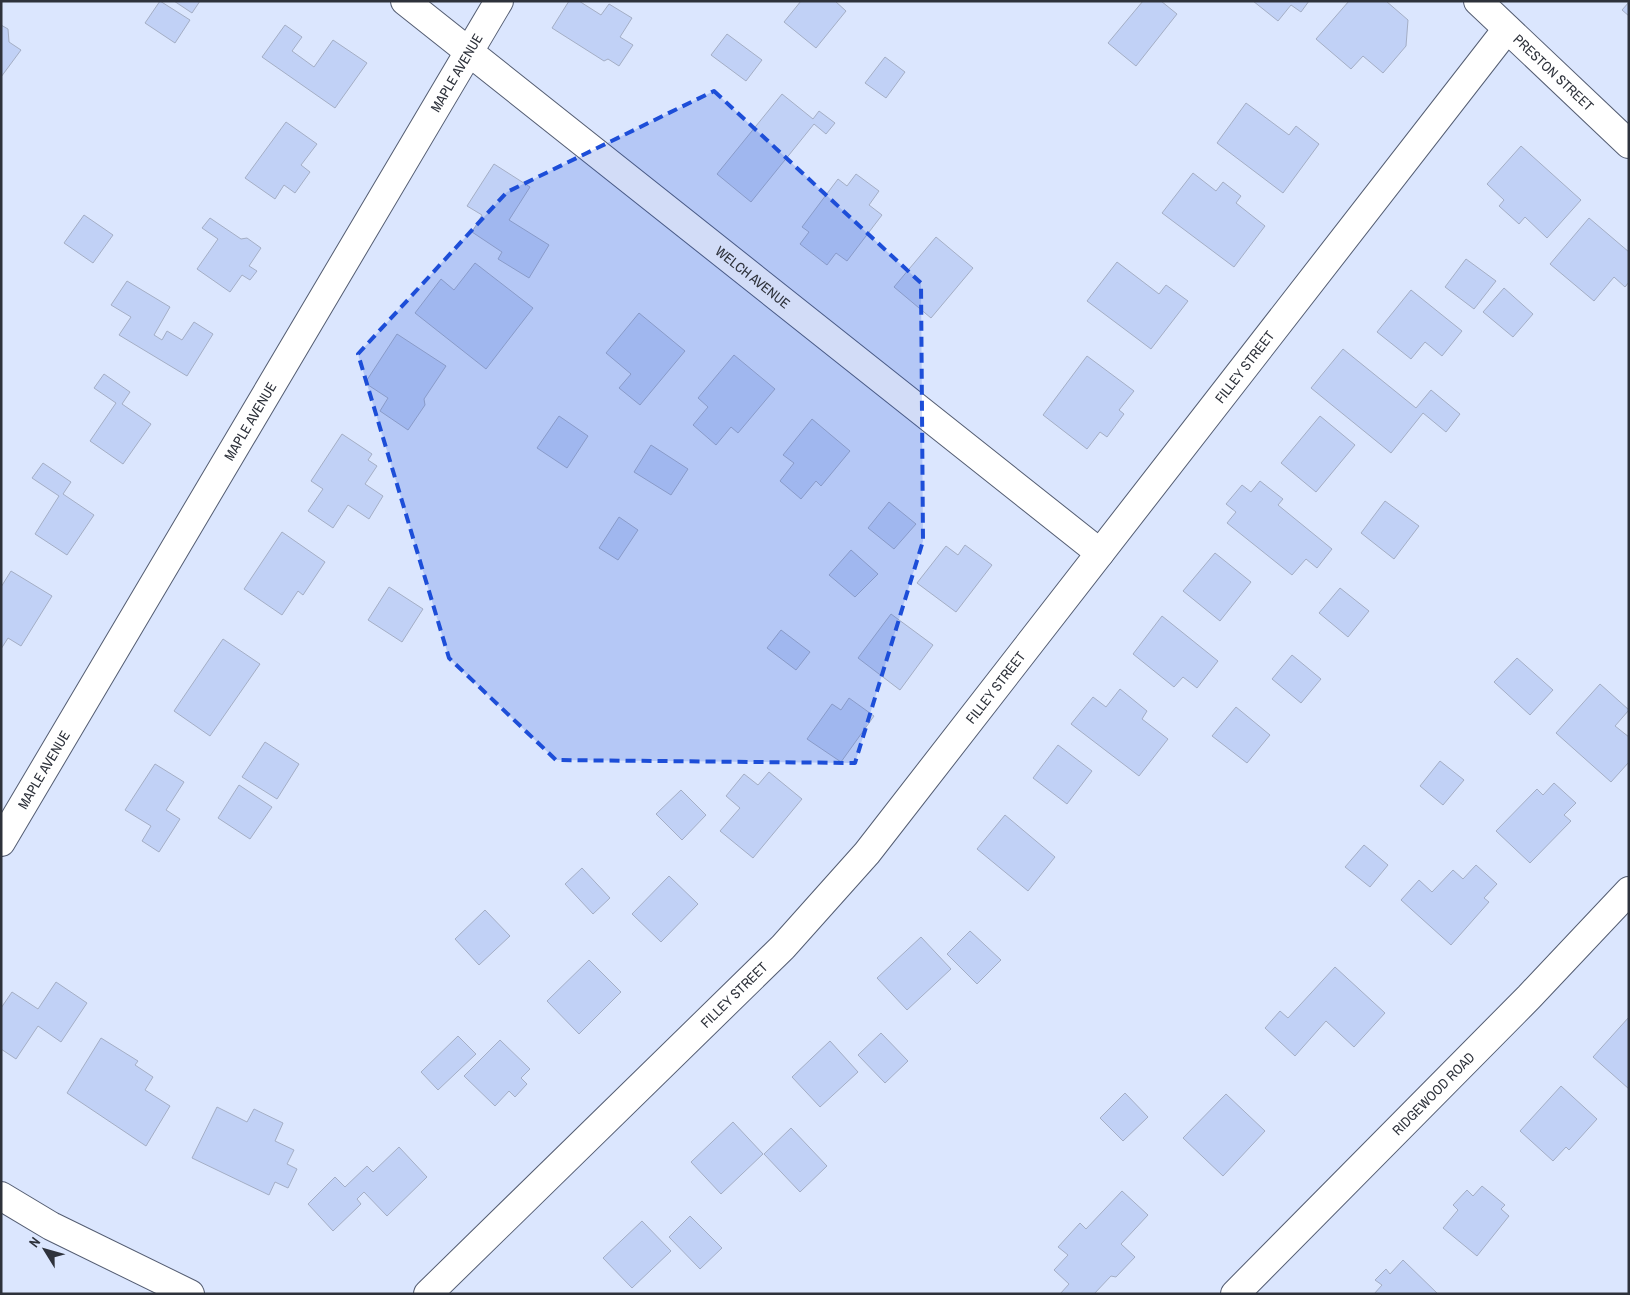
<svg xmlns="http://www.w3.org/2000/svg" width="1630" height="1295" font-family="'Archivo Narrow',sans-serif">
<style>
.building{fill:#c1d1f6;stroke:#a4aec5}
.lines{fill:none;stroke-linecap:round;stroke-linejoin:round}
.street-casing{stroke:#545d72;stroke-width:30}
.street{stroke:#fff;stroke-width:28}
.marked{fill:#1d4ed8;fill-opacity:0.2;stroke:#1d4ed8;stroke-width:4;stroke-dasharray:10 6;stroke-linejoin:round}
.labels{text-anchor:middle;stroke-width:4.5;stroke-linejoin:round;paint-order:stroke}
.street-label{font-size:14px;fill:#2e323b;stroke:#dbe6fe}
</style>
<rect width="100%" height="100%" fill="#dbe6fe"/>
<g class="building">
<polygon points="160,1 190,20 175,43 145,23"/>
<polygon points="174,1 200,1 192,13"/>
<polygon points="569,1 579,1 601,15 609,4 632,18 620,37 633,45 619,66 608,59 604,61 552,28"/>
<polygon points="801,1 835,1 846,11 816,48 784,22"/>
<polygon points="1143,1 1161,1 1177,14 1136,66 1108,43"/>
<polygon points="1253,1 1309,1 1301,12 1291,5 1278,21"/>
<polygon points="1349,1 1386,1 1408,20 1406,46 1383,73 1363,56 1351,69 1316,39"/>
<polygon points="1629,2 1629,16 1622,10"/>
<polygon points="1,25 8,29 9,42 21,50 1,77"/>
<polygon points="285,25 302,37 292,51 314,67 333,40 367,63 335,108 262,57"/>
<polygon points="727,34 762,60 746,81 711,55"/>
<polygon points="885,57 905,72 886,98 865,83"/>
<polygon points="782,94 813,119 819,111 835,123 826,134 814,124 751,202 717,174"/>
<polygon points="1246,103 1289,135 1296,126 1319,144 1283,193 1217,143"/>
<polygon points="286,122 317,144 301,165 310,172 295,193 284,185 275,199 245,178"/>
<polygon points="1521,146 1581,200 1547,238 1525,217 1519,224 1499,206 1504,200 1487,184"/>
<polygon points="494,164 530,187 509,220 549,245 529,278 498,259 502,252 472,232 482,215 467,206"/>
<polygon points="1193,173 1216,191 1223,182 1241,196 1236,203 1265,226 1234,267 1162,213"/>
<polygon points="856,174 879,191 869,205 882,215 847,261 836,253 827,265 800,244 809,232 802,227 838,179 847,186"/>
<polygon points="84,215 113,235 93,263 64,243"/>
<polygon points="210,218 241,239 247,238 261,248 249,266 257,271 250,280 242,275 230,292 197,269 218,239 202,228"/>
<polygon points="1589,218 1629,252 1629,282 1625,287 1614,277 1594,301 1550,264"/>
<polygon points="936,237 973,268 931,318 894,287"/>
<polygon points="1466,259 1496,281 1474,309 1445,287"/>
<polygon points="1117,262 1159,294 1166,285 1188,301 1151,349 1087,301"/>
<polygon points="475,263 533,308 486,369 415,313 441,279 454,290"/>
<polygon points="127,281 170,307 154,335 162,340 167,331 182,340 194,322 213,334 187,376 119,335 131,317 111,305"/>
<polygon points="1504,288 1533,314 1513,337 1483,312"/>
<polygon points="1411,290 1462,331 1442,356 1425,342 1411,359 1377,332"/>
<polygon points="639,313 685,351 640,405 619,388 631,374 606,353"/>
<polygon points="397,334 446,366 424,399 425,405 408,430 380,411 388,398 365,383"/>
<polygon points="1343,349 1416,408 1431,390 1460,414 1446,432 1423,413 1391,453 1311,388"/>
<polygon points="734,355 775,389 738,433 731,427 716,445 693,425 708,407 698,398"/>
<polygon points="1087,356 1134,391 1119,410 1124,414 1107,437 1100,432 1087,449 1043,415"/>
<polygon points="104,374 130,392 122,404 151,424 123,464 90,441 116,403 94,388"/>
<polygon points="559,416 588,436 567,468 537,448"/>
<polygon points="1320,416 1355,445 1316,492 1281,463"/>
<polygon points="812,419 850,451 821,486 816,481 801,499 780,481 794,463 783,455"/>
<polygon points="342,434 372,454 368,460 377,466 365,484 383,496 369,519 348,505 333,528 308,511 323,489 311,481"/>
<polygon points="651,445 688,469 671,495 634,472"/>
<polygon points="43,463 71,482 63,494 94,515 67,555 35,534 59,496 32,478"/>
<polygon points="1260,481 1283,499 1278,505 1332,549 1317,568 1306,559 1292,575 1227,523 1236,512 1226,504 1242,485 1251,492"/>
<polygon points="1385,501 1419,526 1394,559 1361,533"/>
<polygon points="889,502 916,524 894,549 868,528"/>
<polygon points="619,517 638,530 618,560 599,548"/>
<polygon points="282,532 325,562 303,595 298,591 282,615 244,589"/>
<polygon points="965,545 992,565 956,612 917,583 946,546 958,555"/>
<polygon points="851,550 878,574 855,597 829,575"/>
<polygon points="1215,553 1251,582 1220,621 1183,591"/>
<polygon points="11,571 52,596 21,646 8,638 1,649 1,587"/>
<polygon points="389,587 423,609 402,642 368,620"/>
<polygon points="1340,588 1369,611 1348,637 1319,613"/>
<polygon points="891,614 933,645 900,690 858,658"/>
<polygon points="1162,616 1218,661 1197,688 1183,677 1174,687 1133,654"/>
<polygon points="781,630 810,652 796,670 767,648"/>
<polygon points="223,639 260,664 210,736 174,711"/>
<polygon points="1292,655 1321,679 1301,703 1272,679"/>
<polygon points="1517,658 1553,690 1530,715 1494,682"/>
<polygon points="1600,684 1629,710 1615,726 1629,737 1629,762 1611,782 1556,733"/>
<polygon points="1120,689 1147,711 1142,719 1168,739 1139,776 1071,724 1093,697 1106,707"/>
<polygon points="849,698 874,716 841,762 807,739 832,704 841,710"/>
<polygon points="1236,707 1270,735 1247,763 1212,736"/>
<polygon points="265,742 299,764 277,799 242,777"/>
<polygon points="1058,745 1092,771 1067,804 1033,778"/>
<polygon points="1440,761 1464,780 1443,805 1420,786"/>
<polygon points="155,764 184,782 166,810 180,819 159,852 142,841 151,826 125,810"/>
<polygon points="769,772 802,799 753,858 720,831 740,808 726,796 744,774 758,785"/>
<polygon points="1554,783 1576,803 1564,815 1571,821 1530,863 1496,831 1537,789 1543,795"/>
<polygon points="239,785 272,807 250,839 218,818"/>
<polygon points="681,790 706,815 682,840 656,814"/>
<polygon points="1005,815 1055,857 1028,891 977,849"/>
<polygon points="1364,845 1388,865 1370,887 1345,867"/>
<polygon points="1476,865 1497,884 1484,898 1489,902 1451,945 1401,900 1419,880 1432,892 1453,870 1463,879"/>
<polygon points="582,868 610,898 593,914 565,884"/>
<polygon points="669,876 698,904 661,942 632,914"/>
<polygon points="485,910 510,936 479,965 455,939"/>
<polygon points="970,931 1001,960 977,984 947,954"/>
<polygon points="921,937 951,969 907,1010 877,978"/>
<polygon points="589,960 621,992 579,1034 547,1001"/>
<polygon points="1335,967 1385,1013 1354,1047 1326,1021 1295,1056 1265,1028 1280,1011 1288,1018"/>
<polygon points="56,982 87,1003 61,1042 38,1026 16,1059 1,1049 1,1008 12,992 38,1009"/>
<polygon points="1629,1017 1629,1089 1593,1057"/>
<polygon points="881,1033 908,1061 885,1083 858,1055"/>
<polygon points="458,1036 476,1054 438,1090 421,1072"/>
<polygon points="101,1038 138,1061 135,1065 153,1077 145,1090 170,1106 146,1146 67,1093"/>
<polygon points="500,1040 530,1069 521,1078 527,1084 515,1097 509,1091 495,1106 464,1076"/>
<polygon points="830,1041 858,1072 820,1107 792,1077"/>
<polygon points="1561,1086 1597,1119 1569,1150 1566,1147 1553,1161 1520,1131"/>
<polygon points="1125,1093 1148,1117 1123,1141 1100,1118"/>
<polygon points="1226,1094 1265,1131 1223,1176 1183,1138"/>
<polygon points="217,1107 247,1122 254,1109 283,1123 275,1141 294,1150 287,1164 297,1169 288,1188 275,1182 269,1195 192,1158"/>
<polygon points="733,1122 763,1154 721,1194 691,1162"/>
<polygon points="791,1128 827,1166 800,1192 764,1154"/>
<polygon points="399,1147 427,1177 387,1216 364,1192 357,1199 361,1204 333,1231 308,1204 335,1177 345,1187 367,1166 373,1172"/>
<polygon points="1482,1186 1505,1205 1501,1209 1509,1216 1477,1256 1443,1228 1458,1210 1453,1205 1467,1190 1473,1196"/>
<polygon points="1122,1191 1148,1215 1121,1244 1135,1257 1116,1277 1111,1276 1094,1294 1060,1294 1069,1284 1054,1270 1068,1255 1058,1247 1080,1223 1086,1229"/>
<polygon points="690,1216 722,1248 700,1269 669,1237"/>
<polygon points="642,1221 671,1251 632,1288 603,1258"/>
<polygon points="1403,1260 1438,1294 1374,1294 1382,1285 1375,1280 1386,1269 1390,1274"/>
</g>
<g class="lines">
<defs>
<g id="street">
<path id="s1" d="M405 1 1100 553"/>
<path id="s2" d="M1478 1 1629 144"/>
<path id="s3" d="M1 842 499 1"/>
<polyline points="1,1196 51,1226 190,1294"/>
<path id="s4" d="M428 1294 783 947 867 853 1507 29"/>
<path id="s5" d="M1235 1294 1529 997 1629 891"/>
</g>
</defs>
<use href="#street" class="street-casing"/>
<use href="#street" class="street"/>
</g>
<path class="marked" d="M714 91 921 283 923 541 855 763 556 760 449 658 358 354 507 192Z"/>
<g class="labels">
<g class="street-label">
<text dy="5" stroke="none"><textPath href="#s3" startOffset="894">MAPLE AVENUE</textPath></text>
<text dy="5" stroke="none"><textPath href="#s2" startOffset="104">PRESTON STREET</textPath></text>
<text dy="5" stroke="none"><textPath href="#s1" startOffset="444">WELCH AVENUE</textPath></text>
<text dy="5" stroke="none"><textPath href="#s4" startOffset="1238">FILLEY STREET</textPath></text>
<text dy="5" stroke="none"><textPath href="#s3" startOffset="489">MAPLE AVENUE</textPath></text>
<text dy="5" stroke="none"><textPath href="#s4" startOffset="832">FILLEY STREET</textPath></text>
<text dy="5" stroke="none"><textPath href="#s3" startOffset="84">MAPLE AVENUE</textPath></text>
<text dy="5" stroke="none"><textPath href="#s4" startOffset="428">FILLEY STREET</textPath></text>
<text dy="5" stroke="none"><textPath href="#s5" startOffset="282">RIDGEWOOD ROAD</textPath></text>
</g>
</g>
<rect width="1630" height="1295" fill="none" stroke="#2e323b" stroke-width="5"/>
<g transform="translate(45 1250) rotate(307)" stroke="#dbe6fe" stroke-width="4" paint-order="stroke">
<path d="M0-4L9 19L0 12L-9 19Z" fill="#2e323b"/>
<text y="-8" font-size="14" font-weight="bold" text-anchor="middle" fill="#2e323b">N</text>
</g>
</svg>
